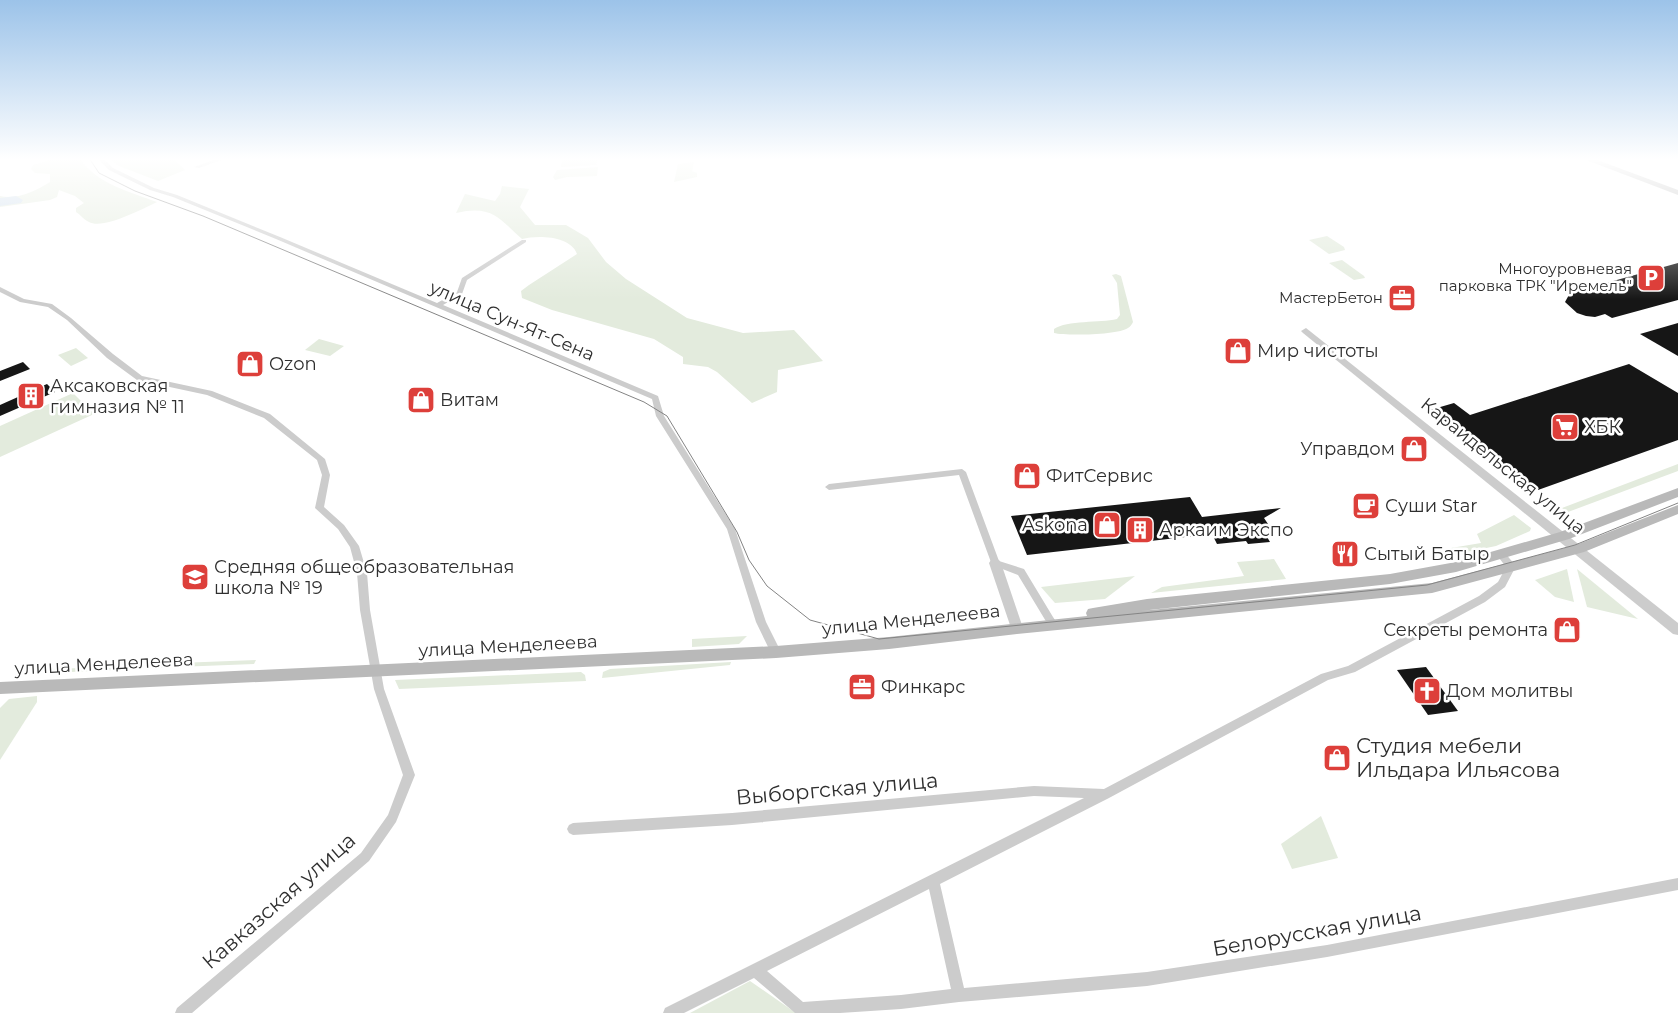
<svg xmlns="http://www.w3.org/2000/svg" width="1678" height="1013" font-family="Montserrat,sans-serif">
<style>
.green{fill:#e3ebdd}
.lines{fill:none;stroke-linecap:round;stroke-linejoin:round}
.river{fill:#cadaea;fill-rule:evenodd}
.building{fill:#161616}
.minor{fill:#ccc;fill-rule:evenodd}
.tertiary{fill:#ccc;fill-rule:evenodd}
.secondary{fill:#b9b9b9;fill-rule:evenodd}
.tram{stroke:#848484;stroke-width:1}
.labels{text-anchor:middle;stroke-width:5;stroke-linejoin:round;paint-order:stroke}
.far-poi-label{font-size:15px;fill:#2f2f2f;stroke:#fff;text-anchor:end}
.street-label{font-size:18px;fill:#2f2f2f;stroke:#fff}
.poi-label{font-size:18px;fill:#2f2f2f;stroke:#fff;text-anchor:start}
.near-poi-label{font-size:21px;fill:#2f2f2f;stroke:#fff;text-anchor:start}
.near-street-label{font-size:21px;fill:#2f2f2f;stroke:#fff}
</style>
<rect width="100%" height="100%" fill="#fff"/>
<g class="green">
<path d="M56 158H79C97 184 130 192 157 202 142 209 103 230 89 222 84 220 81 215 76 212V208L84 203 75 196 59 190 57 197 50 200 0 207V196C17 200 36 191 50 182V174L35 173 31 169 33 165Z"/>
<polygon points="109,158 177,158 175,160 185,170 158,181 119,166"/>
<polygon points="562,158 598,158 596,165 561,167"/>
<polygon points="694,162 692,171 697,173 697,177 674,182 678,164"/>
<polygon points="598,167 597,176 567,177 555,180 553,177 557,170"/>
<path d="M502 186 529 189 520 207 535 225H566L588 238 606 262 626 279 687 318 743 333 794 330 823 361 778 370 777 392 752 403 717 372 708 367 683 364V357L654 339 552 310 522 298 521 291 529 285 577 254C571 236 538 235 522 239 498 217 491 205 456 213L465 194 495 201 500 194Z"/>
<polygon points="1327,236 1344,247 1345,250 1329,254 1309,240"/>
<polygon points="1342,260 1364,276 1365,278 1354,280 1329,263"/>
<path d="M1116 274 1121 276 1133 322C1132 324 1130 327 1128 328 1119 335 1065 336 1054 333V329C1067 320 1100 323 1117 319L1120 315 1117 283 1112 275Z"/>
<polygon points="319,339 344,346 330,356 305,350"/>
<polygon points="76,348 88,358 71,366 58,355"/>
<polygon points="73,393 94,414 0,457 0,426"/>
<polygon points="1678,464 1678,471 1568,512 1562,508"/>
<polygon points="1514,515 1531,528 1530,531 1496,546 1447,556 1451,548 1481,543 1477,534"/>
<polygon points="1274,559 1286,579 1151,593 1162,587 1244,576 1237,562"/>
<polygon points="1567,569 1574,602 1555,597 1535,580"/>
<polygon points="1577,569 1638,619 1587,607"/>
<polygon points="1135,576 1105,599 1055,603 1041,587"/>
<polygon points="747,636 739,644 692,647 692,639"/>
<polygon points="256,660 254,664 151,668 153,664"/>
<polygon points="731,662 730,665 602,678 603,672 610,669"/>
<polygon points="137,666 135,669 50,673 52,669"/>
<polygon points="581,672 585,675 586,681 399,689 395,680"/>
<polygon points="37,696 37,702 0,760 0,708 9,699"/>
<polygon points="1321,816 1338,858 1292,869 1281,844"/>
<polygon points="750,981 796,1013 690,1013"/>
</g>
<g class="lines">
<polygon class="river" points="16,196 23,200 21,203 0,206 0,198"/>
</g>
<g class="building">
<polygon points="1678,263 1678,300 1612,318 1605,314 1595,317 1586,316 1577,313 1565,302 1570,293"/>
<polygon points="1678,323 1678,356 1640,334"/>
<polygon points="23,362 30,369 0,381 0,371"/>
<polygon points="1629,364 1678,393 1678,440 1538,490 1430,410 1454,403 1470,415"/>
<polygon points="47,384 55,392 0,416 0,405"/>
<polygon points="1190,497 1202,517 1281,508 1264,518 1268,524 1260,525 1270,542 1248,544 1246,541 1217,544 1212,534 1027,555 1011,516"/>
<polygon points="1426,667 1458,711 1428,715 1397,670"/>
</g>
<g class="lines">
<g class="minor">
<polygon points="97,158 103,158 113,168 154,188 177,195 280,237 437,303 457,292 462,278 522,240 526,240 526,242 467,280 462,294 443,305 658,396 664,416 735,529 766,622 781,652 780,655 776,656 772,655 756,622 727,529 656,416 652,399 276,239 173,197 150,190 109,170"/>
<polygon points="219,158 227,158 199,168 194,167"/>
<polygon points="0,287 24,299 52,304 71,318 113,354 142,376 212,391 270,414 325,459 330,475 324,507 344,525 359,546 367,573 370,610 384,689 415,775 396,822 369,861 192,1013 175,1013 177,1008 361,853 388,815 403,775 374,689 360,610 357,573 350,547 338,529 315,508 322,475 317,460 264,418 207,395 137,380 107,358 67,320 48,307 20,302 0,292"/>
<polygon points="962,469 966,472 999,561 1024,569 1053,617 1055,620 1053,623 1050,624 1047,623 1018,575 992,565 959,475 829,490 825,487 829,484"/>
<path d="M1501 551 1504 552 1516 566 1505 587 1485 602 1355 672 1328 680 1109 798 940 884 964 988 1147 972 1327 945 1678 878V890L1327 957 1147 986 959 1002 901 1009 840 1013H795L754 978 684 1013H663L665 1008 1084 798 1034 796 732 825 573 835 569 833 567 829 569 825 573 823 732 813 1034 786 1104 789 1321 674 1348 666 1479 596 1498 582 1506 567 1496 554 1498 552ZM929 889 951 989 901 995 803 1002 767 971Z"/>
</g>
<g class="tertiary">
<polygon points="1306,328 1678,623 1678,635 1673,634 1303,333 1301,331"/>
<polygon points="995,559 999,560 1001,563 1023,628 1021,632 1017,633 1013,632 1011,628 989,563 991,560"/>
</g>
<g class="secondary">
<polygon points="1581,158 1592,158 1678,190 1678,195"/>
<polygon points="1678,488 1678,497 1569,539 1456,572 1390,584 1140,611 1432,583 1576,545 1678,505 1678,514 1584,552 1432,593 1017,634 889,649 776,658 0,694 0,682 776,646 889,637 1087,616 1086,613 1088,609 1093,608 1147,599 1390,574 1456,562 1560,532"/>
</g>
<polyline class="tram" points="89,158 99,173 135,191 203,216 644,402 667,416 737,532 749,560 767,586 810,620 879,639 1427,585 1575,545 1678,503"/>
</g>
<linearGradient id="sky" x2="0" y2="1"><stop stop-color="#9cc3e9"/><stop offset="0.53" stop-color="#fff"/><stop offset="1" stop-color="#fff" stop-opacity="0"/></linearGradient>
<rect width="1678" height="300" fill="url(#sky)"/>
<defs>
<symbol id="parking-square" viewBox="-11 -11 22 22"><rect x="-9" y="-9" width="18" height="18" rx="4" fill="#dd3f3a" stroke="#fff"/><path d="M-3.5-5.5H1a3.5 3.5 0 0 1 0 7H-1V5.5H-3.5ZM-1-3.4V-.6H.8a1.4 1.4 0 0 0 0-2.8Z" fill="#fff"/></symbol>
<symbol id="office-square" viewBox="-11 -11 22 22"><rect x="-9" y="-9" width="18" height="18" rx="4" fill="#dd3f3a" stroke="#fff"/><path d="M-6-3h4V-5.5h4V-3h4V5H-6ZM-1-4.5V-3h2v-1.5ZM-6 0V1H6V0Z" fill="#fff"/></symbol>
<symbol id="shop-square" viewBox="-11 -11 22 22"><rect x="-9" y="-9" width="18" height="18" rx="4" fill="#dd3f3a" stroke="#fff"/><path d="M-5-2.5h2.3a2.7 3.5 0 0 1 5.4 0H5L5.5 6h-11ZM-1.5-2.5h3a1.5 2.3 0 0 0-3 0Z" fill="#fff"/></symbol>
<symbol id="building-square" viewBox="-11 -11 22 22"><rect x="-9" y="-9" width="18" height="18" rx="4" fill="#dd3f3a" stroke="#fff"/><path d="M-4-6H4V6H1V3H-1V6H-4ZM-2.5-4.3h1.7v1.8h-1.7ZM.8-4.3h1.7v1.8H.8ZM-2.5-1h1.7V.8h-1.7ZM.8-1h1.7V.8H.8Z" fill="#fff"/></symbol>
<symbol id="supermarket-square" viewBox="-11 -11 22 22"><rect x="-9" y="-9" width="18" height="18" rx="4" fill="#dd3f3a" stroke="#fff"/><path d="M-6-5.5h2.5l.6 2H6L4.5 2H-2.5L-4.4-4H-6ZM-1.5 3.2a1.3 1.3 0 1 0 .1 0ZM3 3.2a1.3 1.3 0 1 0 .1 0Z" fill="#fff"/></symbol>
<symbol id="cafe-square" viewBox="-11 -11 22 22"><rect x="-9" y="-9" width="18" height="18" rx="4" fill="#dd3f3a" stroke="#fff"/><path d="M-5.5-4.5H6V0H3Q3 3.5 0 3.5H-2.5Q-5.5 3.5-5.5 0ZM3-3.2v2h1.7v-2ZM-6 4.5H4V6H-6Z" fill="#fff"/></symbol>
<symbol id="restaurant-square" viewBox="-11 -11 22 22"><rect x="-9" y="-9" width="18" height="18" rx="4" fill="#dd3f3a" stroke="#fff"/><path d="M-5-6h1v4h1v-4h1v4h1v-4h1v5L-1.5 .5V6h-2V.5L-5-1ZM5-6V6H3V1.5H1.5Q1.5-4 5-6Z" fill="#fff"/></symbol>
<symbol id="school-square" viewBox="-11 -11 22 22"><rect x="-9" y="-9" width="18" height="18" rx="4" fill="#dd3f3a" stroke="#fff"/><path d="M0-5L7-2L0 1L-7-2ZM-4 1L0 2.5L4 1V4Q0 6-4 4Z" fill="#fff"/></symbol>
<symbol id="church-square" viewBox="-11 -11 22 22"><rect x="-9" y="-9" width="18" height="18" rx="4" fill="#dd3f3a" stroke="#fff"/><path d="M-1.2-6h2.4v3.5h3.3v2.4h-3.3V6h-2.4V-.1h-3.3v-2.4h3.3Z" fill="#fff"/></symbol>
</defs>
<g fill-rule="evenodd">
<use href="#parking-square" x="1635" y="262" width="32" height="32"/>
<use href="#office-square" x="1386" y="282" width="32" height="32"/>
<use href="#shop-square" x="1222" y="335" width="32" height="32"/>
<use href="#shop-square" x="234" y="348" width="32" height="32"/>
<use href="#building-square" x="15" y="380" width="32" height="32"/>
<use href="#shop-square" x="405" y="384" width="32" height="32"/>
<use href="#supermarket-square" x="1549" y="411" width="32" height="32"/>
<use href="#shop-square" x="1398" y="433" width="32" height="32"/>
<use href="#shop-square" x="1011" y="460" width="32" height="32"/>
<use href="#cafe-square" x="1350" y="490" width="32" height="32"/>
<use href="#shop-square" x="1091" y="509" width="32" height="32"/>
<use href="#building-square" x="1124" y="514" width="32" height="32"/>
<use href="#restaurant-square" x="1329" y="538" width="32" height="32"/>
<use href="#school-square" x="179" y="561" width="32" height="32"/>
<use href="#shop-square" x="1551" y="614" width="32" height="32"/>
<use href="#office-square" x="846" y="671" width="32" height="32"/>
<use href="#church-square" x="1411" y="675" width="32" height="32"/>
<use href="#shop-square" x="1321" y="742" width="32" height="32"/>
</g>
<g class="labels">
<g class="far-poi-label">
<text x="1632" y="274">Многоуровневая<tspan x="1632" dy="17">парковка ТРК "Иремель"</tspan></text>
<text x="1383" y="303">МастерБетон</text>
</g>
<g class="street-label">
<text transform="translate(512 321) rotate(23)" y="6">улица Сун-Ят-Сена</text>
<text transform="translate(1503 466) rotate(39)" y="6">Караидельская улица</text>
<text transform="translate(911 620) rotate(-6)" y="6">улица Менделеева</text>
<text transform="translate(508 646) rotate(-3)" y="6">улица Менделеева</text>
<text transform="translate(104 664) rotate(-3)" y="6">улица Менделеева</text>
</g>
<g class="poi-label">
<text x="1257" y="357">Мир чистоты</text>
<text x="269" y="370">Ozon</text>
<text x="50" y="392">Аксаковская<tspan x="50" dy="21">гимназия № 11</tspan></text>
<text x="440" y="406">Витам</text>
<text x="1584" y="433">ХБК</text>
<text x="1395" y="455" text-anchor="end">Управдом</text>
<text x="1046" y="482">ФитСервис</text>
<text x="1385" y="512">Суши Star</text>
<text x="1088" y="531" text-anchor="end">Askona</text>
<text x="1159" y="536">Аркаим Экспо</text>
<text x="1364" y="560">Сытый Батыр</text>
<text x="214" y="573">Средняя общеобразовательная<tspan x="214" dy="21">школа № 19</tspan></text>
<text x="1548" y="636" text-anchor="end">Секреты ремонта</text>
<text x="881" y="693">Финкарс</text>
<text x="1446" y="697">Дом молитвы</text>
</g>
<g class="near-poi-label">
<text x="1356" y="753">Студия мебели<tspan x="1356" dy="24">Ильдара Ильясова</tspan></text>
</g>
<g class="near-street-label">
<text transform="translate(837 789) rotate(-5)" y="7">Выборгская улица</text>
<text transform="translate(279 901) rotate(-41)" y="7">Кавказская улица</text>
<text transform="translate(1317 931) rotate(-10)" y="7">Белорусская улица</text>
</g>
</g>
</svg>
